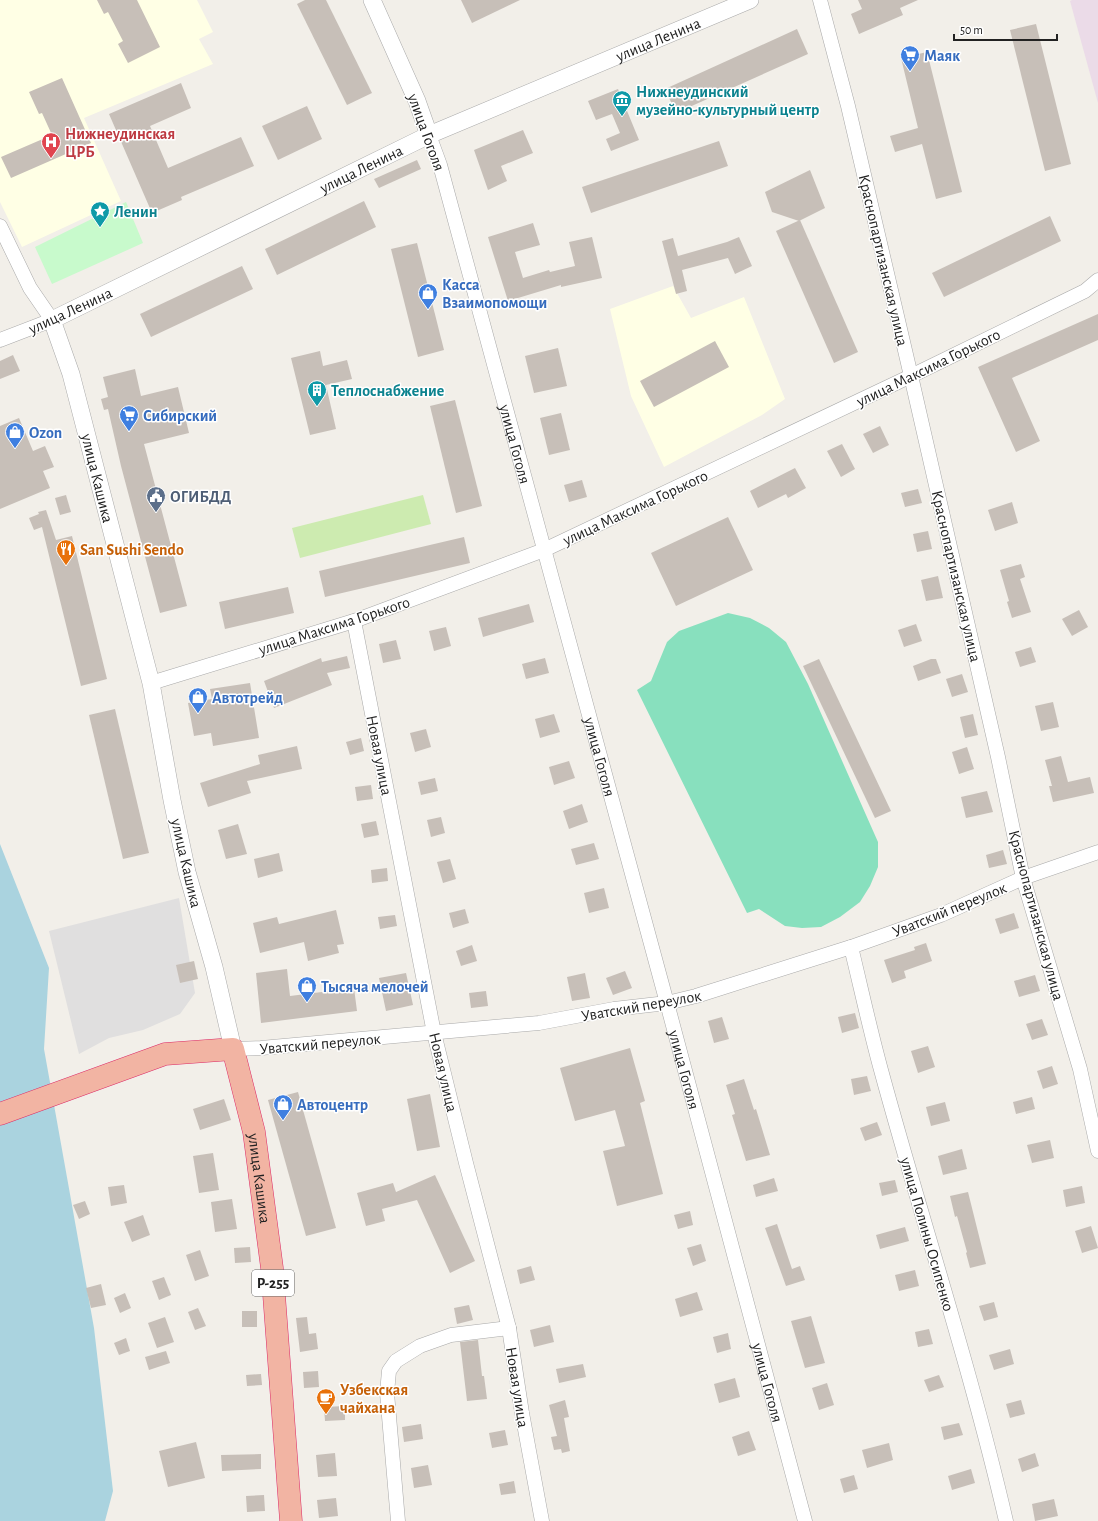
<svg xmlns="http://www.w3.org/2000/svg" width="1098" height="1521" font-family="'Alegreya Sans',sans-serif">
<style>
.residential{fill:#e0dfdf}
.industrial{fill:#ebdbe8}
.education{fill:#ffffe5}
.grass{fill:#cdebb0}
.park{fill:#c8facc}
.pitch{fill:#88e0be}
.water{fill:#aad3df}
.building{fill:#c7bfb8}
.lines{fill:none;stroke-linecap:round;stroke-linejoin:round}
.minor-casing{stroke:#a9a9a9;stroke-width:15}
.tertiary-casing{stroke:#a9a9a9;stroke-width:18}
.trunk-casing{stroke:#dc2a67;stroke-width:23}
.minor{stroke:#fff;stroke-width:14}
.tertiary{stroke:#fff;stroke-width:17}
.trunk{stroke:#f2b4a3;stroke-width:22}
.labels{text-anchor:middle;stroke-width:3;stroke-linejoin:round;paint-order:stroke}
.shield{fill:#fff;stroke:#646464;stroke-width:1}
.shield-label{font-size:15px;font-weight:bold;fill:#222}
.street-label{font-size:16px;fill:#222;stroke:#fff}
.shop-label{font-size:16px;font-weight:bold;fill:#366cbe;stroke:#fff;text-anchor:start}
.culture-label{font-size:16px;font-weight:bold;fill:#0d838f;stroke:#fff;text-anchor:start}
.health-label{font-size:16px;font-weight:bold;fill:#be3a42;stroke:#fff;text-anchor:start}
.service-label{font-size:16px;font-weight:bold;fill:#4e5e75;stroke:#fff;text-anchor:start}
.food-label{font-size:16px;font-weight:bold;fill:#c56008;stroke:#fff;text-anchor:start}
</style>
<rect width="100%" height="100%" fill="#f2efe9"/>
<polygon class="residential" points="179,898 195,993 180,1014 143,1030 109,1038 79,1054 49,931"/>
<polygon class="industrial" points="1072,0 1098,0 1098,103 1070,1"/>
<g class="education">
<polygon points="0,0 197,0 213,32 199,39 213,64 84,118 121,201 22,247 0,202"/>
<polygon points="673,286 691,318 744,297 785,399 762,415 664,467 631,396 610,309"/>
</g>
<polygon class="grass" points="423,495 431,524 300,558 292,528"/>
<polygon class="park" points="126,202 143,243 52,284 35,247"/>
<polygon class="pitch" points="728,613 750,618 769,628 786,642 808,684 878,842 878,867 870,886 860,902 840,917 821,927 802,928 785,926 759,909 747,913 637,690 651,681 667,642 679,631"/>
<polygon class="water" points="0,844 49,968 44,1049 94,1328 113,1491 105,1521 0,1521"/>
<g class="building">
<polygon points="97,0 137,0 160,47 128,63 118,44 123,41 108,12 104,14"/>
<polygon points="305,0 326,0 372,93 347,105 297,4"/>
<polygon points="461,0 520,0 472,23"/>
<polygon points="858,0 918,0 900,8 903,15 859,34 851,14 862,9"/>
<polygon points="1036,24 1071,164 1045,171 1010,30"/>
<polygon points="797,29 808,54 676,113 665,89"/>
<polygon points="927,52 962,192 936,199 922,144 895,152 890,136 918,128 901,58"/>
<polygon points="62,78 91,143 11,178 1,157 52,135 42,113 39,114 29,92"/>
<polygon points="181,83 191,108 150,126 168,168 241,137 254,166 181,197 182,200 152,213 109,114"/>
<polygon points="618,89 639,140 611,151 606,139 620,133 612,114 596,120 588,101"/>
<polygon points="307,106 322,139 278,160 262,126"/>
<polygon points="523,130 533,153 501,166 507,181 488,190 474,150"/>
<polygon points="719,141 728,166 591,213 582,187"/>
<polygon points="417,160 421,169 379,188 374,179"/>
<polygon points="810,170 825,208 799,221 772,212 765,192"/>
<polygon points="364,201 376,227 277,275 265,249"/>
<polygon points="1050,216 1061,241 944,297 932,273"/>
<polygon points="800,220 858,352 834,363 776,231"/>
<polygon points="533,223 540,245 515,252 523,278 549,270 550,272 575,266 569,242 592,237 602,278 561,287 561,285 508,301 488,237"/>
<polygon points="739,237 752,266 735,274 728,258 682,270 687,291 676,294 662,241 673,238 678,256 727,242"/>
<polygon points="417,243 444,350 418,357 391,249"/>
<polygon points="242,266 253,289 151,337 140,314"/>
<polygon points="1098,314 1098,340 1012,378 1040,441 1016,452 978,367"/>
<polygon points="715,341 729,367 654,407 640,381"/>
<polygon points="558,348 567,386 534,393 525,356"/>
<polygon points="320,351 323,366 347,360 352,379 326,385 336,429 310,435 291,358"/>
<polygon points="13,355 20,371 0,379 0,361"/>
<polygon points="135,369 141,396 178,387 189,433 144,444 187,606 160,613 121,466 108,409 104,410 101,399 108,397 103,377"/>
<polygon points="455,400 482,506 456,513 430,406"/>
<polygon points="561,413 570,450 549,455 540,418"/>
<polygon points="19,418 33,451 45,446 54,467 43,471 50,488 0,509 0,426"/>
<polygon points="880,426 889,445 873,453 863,434"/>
<polygon points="842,444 855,469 841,477 827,451"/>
<polygon points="795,468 806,488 788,498 786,494 758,508 750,491"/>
<polygon points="582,480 587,497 569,502 564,485"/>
<polygon points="918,489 922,503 905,507 901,493"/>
<polygon points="66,495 71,512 60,515 55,498"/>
<polygon points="1012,502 1018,523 995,531 988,510"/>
<polygon points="46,510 56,540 72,536 107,679 81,686 42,527 34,530 29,518 39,514 38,512"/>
<polygon points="728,517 753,570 676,606 651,553"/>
<polygon points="928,531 932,549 917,552 913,534"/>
<polygon points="464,537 470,563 325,597 319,571"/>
<polygon points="1021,564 1025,577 1020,579 1031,612 1012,618 1007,602 1009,601 1000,570"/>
<polygon points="938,576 943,598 926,601 921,580"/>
<polygon points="288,587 294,613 225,629 219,602"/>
<polygon points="529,604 534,622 483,637 478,618"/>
<polygon points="1079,610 1088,627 1072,636 1062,619"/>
<polygon points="916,624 922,641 904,647 898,630"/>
<polygon points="446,627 451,646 434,651 429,631"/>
<polygon points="396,640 401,659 383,663 379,644"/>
<polygon points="1031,647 1036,662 1020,667 1015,652"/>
<polygon points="347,656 350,668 327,673 332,685 274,708 264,681 321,658 322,662"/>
<polygon points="545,658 549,673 526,679 522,664"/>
<polygon points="819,659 891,811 875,818 803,666"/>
<polygon points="931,659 936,659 941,673 918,681 913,666"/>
<polygon points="962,674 968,692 952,697 946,679"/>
<polygon points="250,683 259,738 213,746 211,733 194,736 188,703 212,699 210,689"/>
<polygon points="1053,702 1059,727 1041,731 1035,706"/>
<polygon points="115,709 149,853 123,859 89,715"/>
<polygon points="554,714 560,732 540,738 535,719"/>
<polygon points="973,714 978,735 965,738 960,717"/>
<polygon points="426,729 431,747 415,752 410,733"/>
<polygon points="361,738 364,751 350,755 346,742"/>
<polygon points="297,746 302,769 247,781 251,793 208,807 200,783 260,764 258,755"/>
<polygon points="967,747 974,769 959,774 952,752"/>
<polygon points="1061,756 1068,782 1090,777 1094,793 1053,802 1049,786 1052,786 1045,760"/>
<polygon points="569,761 575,778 554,785 549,767"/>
<polygon points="435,778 438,791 421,795 418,782"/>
<polygon points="371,785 373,799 357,801 355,787"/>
<polygon points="987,791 993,812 966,818 961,797"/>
<polygon points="582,804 588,822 569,829 563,811"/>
<polygon points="441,817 445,833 431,837 427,820"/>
<polygon points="376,821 379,835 364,838 361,824"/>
<polygon points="238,824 247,854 226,859 218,830"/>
<polygon points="594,843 599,859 576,865 571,849"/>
<polygon points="1003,850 1007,864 989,868 986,855"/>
<polygon points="279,853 283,871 258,878 254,859"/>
<polygon points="450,859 456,879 443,883 437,862"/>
<polygon points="387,868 388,881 372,883 371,870"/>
<polygon points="604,888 609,908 589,913 584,893"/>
<polygon points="465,909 469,923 453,928 449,913"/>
<polygon points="336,910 344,944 337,945 339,953 308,961 304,942 260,953 253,923 277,917 279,924"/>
<polygon points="1014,913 1019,928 1000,934 995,919"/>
<polygon points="395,915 397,926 380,929 378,917"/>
<polygon points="926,943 932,961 904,971 906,978 892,983 884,960 915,950 914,947"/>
<polygon points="472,945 477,961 461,966 456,951"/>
<polygon points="194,961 198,979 180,983 176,965"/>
<polygon points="287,969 290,996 354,988 357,1011 261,1023 256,973"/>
<polygon points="625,971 632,988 613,995 606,978"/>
<polygon points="406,973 413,1005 386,1011 379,978"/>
<polygon points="585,973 590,998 572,1001 567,977"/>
<polygon points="1035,975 1040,991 1019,997 1014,981"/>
<polygon points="486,991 488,1006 471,1008 469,993"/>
<polygon points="855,1013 859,1028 842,1033 838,1017"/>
<polygon points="722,1017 729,1039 714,1043 708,1021"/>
<polygon points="1042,1019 1048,1035 1032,1040 1026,1024"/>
<polygon points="928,1046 935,1067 918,1073 911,1051"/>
<polygon points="630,1048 645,1101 640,1103 663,1194 617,1206 603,1151 625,1146 615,1110 575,1121 560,1068"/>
<polygon points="1052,1066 1058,1084 1043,1089 1037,1071"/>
<polygon points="867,1076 871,1091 854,1095 851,1079"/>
<polygon points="744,1079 754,1110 756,1109 770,1155 746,1161 732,1115 735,1114 726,1085"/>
<polygon points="298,1092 336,1228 306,1236 268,1100"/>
<polygon points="430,1094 440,1147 417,1151 407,1099"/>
<polygon points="1032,1097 1035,1109 1016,1114 1013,1102"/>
<polygon points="224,1099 231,1120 200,1130 193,1109"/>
<polygon points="945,1102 950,1121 931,1126 926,1107"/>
<polygon points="877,1122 882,1135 865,1141 860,1128"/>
<polygon points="1050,1140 1054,1158 1032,1163 1027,1145"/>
<polygon points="962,1149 967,1169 943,1175 938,1156"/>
<polygon points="213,1153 219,1190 199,1193 193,1156"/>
<polygon points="435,1175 475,1261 450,1273 417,1200 382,1209 385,1221 366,1226 357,1193 393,1183 396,1192"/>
<polygon points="774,1178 778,1191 756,1197 753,1185"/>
<polygon points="895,1180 898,1192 882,1196 879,1183"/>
<polygon points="124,1185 127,1203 111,1206 108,1187"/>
<polygon points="1082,1186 1085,1203 1066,1207 1063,1190"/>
<polygon points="968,1192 986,1264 970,1268 966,1253 967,1252 957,1216 955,1217 950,1196"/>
<polygon points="232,1199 237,1229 215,1232 211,1202"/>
<polygon points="85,1201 90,1214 79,1219 73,1205"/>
<polygon points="690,1211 693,1225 678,1229 674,1215"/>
<polygon points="143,1215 150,1235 132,1242 124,1222"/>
<polygon points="777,1224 792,1269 800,1266 805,1280 786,1286 765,1228"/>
<polygon points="1091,1226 1098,1248 1082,1253 1075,1231"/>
<polygon points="905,1227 909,1241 880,1249 876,1235"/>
<polygon points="701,1244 706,1261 693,1266 687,1248"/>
<polygon points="250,1247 251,1262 235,1263 234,1248"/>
<polygon points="200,1250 209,1276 195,1281 186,1255"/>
<polygon points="531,1266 535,1280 520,1284 517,1270"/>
<polygon points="915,1270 919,1286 899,1291 895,1275"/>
<polygon points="164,1277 171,1295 159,1300 152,1281"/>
<polygon points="101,1284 106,1305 91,1308 86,1288"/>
<polygon points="697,1292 703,1310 680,1317 675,1299"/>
<polygon points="125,1293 131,1308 120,1313 114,1298"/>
<polygon points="994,1302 998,1317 984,1321 979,1306"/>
<polygon points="469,1305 473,1320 457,1324 454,1308"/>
<polygon points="198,1308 206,1326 195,1330 188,1312"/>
<rect x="242" y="1311" width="15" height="16"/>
<polygon points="811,1316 825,1363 805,1368 791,1321"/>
<polygon points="165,1317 174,1342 157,1348 148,1323"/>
<polygon points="307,1317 309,1334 316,1333 318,1349 300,1352 296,1318"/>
<polygon points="550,1325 554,1342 534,1347 530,1330"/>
<polygon points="929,1329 933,1344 918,1347 915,1332"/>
<polygon points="728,1333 731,1349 717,1353 713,1337"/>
<polygon points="126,1338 130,1351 119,1355 114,1343"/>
<polygon points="478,1340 482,1376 484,1376 487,1399 467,1401 460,1342"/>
<polygon points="1010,1349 1014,1364 994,1370 989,1355"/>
<polygon points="166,1351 170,1363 149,1370 145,1357"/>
<polygon points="583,1364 586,1377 559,1383 556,1369"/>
<polygon points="318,1371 319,1387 304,1388 303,1372"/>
<polygon points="261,1374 262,1385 247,1386 246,1375"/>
<polygon points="939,1375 944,1387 929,1392 924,1380"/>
<polygon points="735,1378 740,1397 719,1403 714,1384"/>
<polygon points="827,1383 834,1405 819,1410 812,1388"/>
<polygon points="565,1400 569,1417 564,1418 570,1451 562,1453 561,1449 554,1450 551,1437 557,1436 549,1405"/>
<polygon points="1021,1400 1025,1414 1010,1418 1006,1404"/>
<polygon points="345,1406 345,1420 325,1421 324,1407"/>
<polygon points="959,1423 963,1435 944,1440 941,1427"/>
<polygon points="421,1424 423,1439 404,1442 402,1427"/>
<polygon points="505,1430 508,1445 492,1448 489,1433"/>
<polygon points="749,1431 756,1450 738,1456 732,1437"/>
<polygon points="196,1442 205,1478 168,1487 159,1451"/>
<polygon points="889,1443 893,1460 867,1468 862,1450"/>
<polygon points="335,1453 337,1476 318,1477 316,1455"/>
<polygon points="1035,1453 1039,1466 1022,1472 1018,1459"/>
<polygon points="261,1454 261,1469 222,1471 221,1455"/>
<polygon points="428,1465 432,1485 414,1488 411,1468"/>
<polygon points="971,1469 975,1483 952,1490 948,1476"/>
<polygon points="854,1475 858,1489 844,1493 840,1479"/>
<polygon points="514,1481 516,1493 501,1495 499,1484"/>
<polygon points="264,1495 265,1511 247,1512 246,1496"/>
<polygon points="336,1498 338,1516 319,1518 317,1500"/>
<polygon points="1054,1499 1058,1516 1035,1521 1032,1504"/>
</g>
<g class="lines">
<defs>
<g id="minor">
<polyline points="820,0 848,106 911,376 998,757 1023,878 1080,1069 1098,1151"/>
<path id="s1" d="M429 135 440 165 667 1003 805 1521"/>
<polyline points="0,226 30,288 52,320 0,340"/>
<polyline points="354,621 434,1033 466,1163 509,1328 522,1413 542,1521"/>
<polyline points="151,683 354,621 544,550 911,376 1085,291 1098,280"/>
<path d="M851 947C861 988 870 1030 881 1070 922 1221 971 1369 1006 1521"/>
<polyline points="233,1049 261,1048 539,1023 614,1009 667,1003 696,996 851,947 941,915 1023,878 1098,852"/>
<polyline points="398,1521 387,1393 389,1371 396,1361 420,1346 451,1335 509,1328"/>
</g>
<g id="tertiary">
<polyline points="372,0 417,101 429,135"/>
<path id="s2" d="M233 1049 214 967 187 872 172 800 151 683 71 374 52 320 429 135 750 0"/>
</g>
<g id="trunk">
<path id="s3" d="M0 1114 165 1054 233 1049 254 1132 272 1268 291 1521"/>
</g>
</defs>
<use href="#minor" class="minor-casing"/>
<use href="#tertiary" class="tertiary-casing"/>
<use href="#trunk" class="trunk-casing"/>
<use href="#minor" class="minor"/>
<use href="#tertiary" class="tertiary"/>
<use href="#trunk" class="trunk"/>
</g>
<defs>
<symbol id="supermarket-pin" viewBox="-11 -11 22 30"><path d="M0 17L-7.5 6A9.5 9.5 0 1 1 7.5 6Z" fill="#3f7fe0" stroke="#fff"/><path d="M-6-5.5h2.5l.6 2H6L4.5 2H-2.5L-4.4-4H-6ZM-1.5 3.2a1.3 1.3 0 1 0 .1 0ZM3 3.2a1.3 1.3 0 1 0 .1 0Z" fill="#fff"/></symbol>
<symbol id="museum-pin" viewBox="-11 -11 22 30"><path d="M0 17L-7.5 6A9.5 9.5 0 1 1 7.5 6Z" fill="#0f9aa8" stroke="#fff"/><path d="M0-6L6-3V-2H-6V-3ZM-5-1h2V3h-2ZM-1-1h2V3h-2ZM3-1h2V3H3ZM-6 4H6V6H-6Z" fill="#fff"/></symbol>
<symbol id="hospital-pin" viewBox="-11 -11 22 30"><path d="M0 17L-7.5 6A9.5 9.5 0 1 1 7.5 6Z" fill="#e0444e" stroke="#fff"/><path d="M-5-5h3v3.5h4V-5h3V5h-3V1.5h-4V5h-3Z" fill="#fff"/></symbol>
<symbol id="sight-pin" viewBox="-11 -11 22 30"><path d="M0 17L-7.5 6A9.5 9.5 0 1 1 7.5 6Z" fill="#0f9aa8" stroke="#fff"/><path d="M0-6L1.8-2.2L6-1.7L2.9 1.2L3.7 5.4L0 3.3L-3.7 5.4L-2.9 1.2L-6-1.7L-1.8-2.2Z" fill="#fff"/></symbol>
<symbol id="shop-pin" viewBox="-11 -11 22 30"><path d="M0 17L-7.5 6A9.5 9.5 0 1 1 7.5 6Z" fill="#3f7fe0" stroke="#fff"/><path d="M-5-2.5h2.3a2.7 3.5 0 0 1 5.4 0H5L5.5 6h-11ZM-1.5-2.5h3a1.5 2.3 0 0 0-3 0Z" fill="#fff"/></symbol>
<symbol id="building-pin" viewBox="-11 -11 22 30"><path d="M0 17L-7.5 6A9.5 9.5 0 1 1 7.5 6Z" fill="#0f9aa8" stroke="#fff"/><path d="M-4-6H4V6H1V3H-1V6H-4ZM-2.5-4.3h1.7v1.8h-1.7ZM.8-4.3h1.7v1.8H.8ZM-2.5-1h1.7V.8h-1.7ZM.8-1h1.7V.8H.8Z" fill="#fff"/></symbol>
<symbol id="civic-pin" viewBox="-11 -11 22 30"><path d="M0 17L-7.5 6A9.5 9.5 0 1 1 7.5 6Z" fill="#5c6f8a" stroke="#fff"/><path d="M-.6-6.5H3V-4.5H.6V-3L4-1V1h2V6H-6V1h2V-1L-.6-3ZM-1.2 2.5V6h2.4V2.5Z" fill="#fff"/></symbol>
<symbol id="restaurant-pin" viewBox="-11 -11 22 30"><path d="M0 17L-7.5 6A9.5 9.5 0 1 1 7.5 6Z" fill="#e8710a" stroke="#fff"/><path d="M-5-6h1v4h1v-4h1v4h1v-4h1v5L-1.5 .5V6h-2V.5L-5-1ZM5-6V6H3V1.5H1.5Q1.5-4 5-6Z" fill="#fff"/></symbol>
<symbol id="cafe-pin" viewBox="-11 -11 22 30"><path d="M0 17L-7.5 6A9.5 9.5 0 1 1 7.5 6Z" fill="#e8710a" stroke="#fff"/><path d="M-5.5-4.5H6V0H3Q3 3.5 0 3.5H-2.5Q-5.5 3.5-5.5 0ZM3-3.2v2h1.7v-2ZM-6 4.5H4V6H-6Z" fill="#fff"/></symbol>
</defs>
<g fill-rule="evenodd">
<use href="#supermarket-pin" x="899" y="44" width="22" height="30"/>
<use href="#museum-pin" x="611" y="89" width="22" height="30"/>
<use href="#hospital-pin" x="40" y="131" width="22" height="30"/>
<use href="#sight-pin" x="89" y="200" width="22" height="30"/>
<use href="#shop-pin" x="417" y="282" width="22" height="30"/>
<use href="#building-pin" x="306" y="379" width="22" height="30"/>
<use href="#supermarket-pin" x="118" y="404" width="22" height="30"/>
<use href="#shop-pin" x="4" y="421" width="22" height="30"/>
<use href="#civic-pin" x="145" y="485" width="22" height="30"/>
<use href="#restaurant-pin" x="55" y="538" width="22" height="30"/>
<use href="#shop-pin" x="187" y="686" width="22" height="30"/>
<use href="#shop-pin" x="296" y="975" width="22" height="30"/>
<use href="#shop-pin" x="272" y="1093" width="22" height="30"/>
<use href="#cafe-pin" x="315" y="1387" width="22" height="30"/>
</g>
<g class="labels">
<rect class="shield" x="252" y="1270" width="42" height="26" rx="3"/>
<g class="shield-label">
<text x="273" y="1288">Р-255</text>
</g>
<g class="street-label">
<text dy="6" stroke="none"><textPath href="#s2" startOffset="1420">улица Ленина</textPath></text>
<text transform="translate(427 132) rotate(70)" y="6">улица Гоголя</text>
<text dy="6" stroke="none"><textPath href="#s2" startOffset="1096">улица Ленина</textPath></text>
<text transform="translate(884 260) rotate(77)" y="6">Краснопартизанская улица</text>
<text transform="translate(70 310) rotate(-25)" y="6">улица Ленина</text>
<text transform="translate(928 367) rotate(-26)" y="6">улица Максима Горького</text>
<text dy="6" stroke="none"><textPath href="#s1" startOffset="321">улица Гоголя</textPath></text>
<text transform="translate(98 478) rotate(76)" y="6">улица Кашика</text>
<text transform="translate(635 507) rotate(-25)" y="6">улица Максима Горького</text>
<text transform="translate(957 576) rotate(77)" y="6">Краснопартизанская улица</text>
<text transform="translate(334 625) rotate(-18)" y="6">улица Максима Горького</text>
<text transform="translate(380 755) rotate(79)" y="6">Новая улица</text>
<text dy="6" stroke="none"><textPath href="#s1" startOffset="645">улица Гоголя</textPath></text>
<text transform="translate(187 863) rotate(77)" y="6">улица Кашика</text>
<text transform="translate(949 909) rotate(-22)" y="6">Уватский переулок</text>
<text transform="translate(1037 915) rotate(75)" y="6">Краснопартизанская улица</text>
<text transform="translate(641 1005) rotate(-10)" y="6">Уватский переулок</text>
<text transform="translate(320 1043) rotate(-5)" y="6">Уватский переулок</text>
<text dy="6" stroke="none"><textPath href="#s1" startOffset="969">улица Гоголя</textPath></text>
<text transform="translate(444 1072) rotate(77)" y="6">Новая улица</text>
<text dy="6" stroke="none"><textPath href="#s3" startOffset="376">улица Кашика</textPath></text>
<text transform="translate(928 1234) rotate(74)" y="6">улица Полины Осипенко</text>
<text dy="6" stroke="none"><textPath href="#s1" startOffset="1293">улица Гоголя</textPath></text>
<text transform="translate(518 1387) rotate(81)" y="6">Новая улица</text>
</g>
<g class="shop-label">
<text x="924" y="61">Маяк</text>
<text x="442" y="290">Касса<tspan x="442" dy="18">Взаимопомощи</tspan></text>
<text x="143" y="421">Сибирский</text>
<text x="29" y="438">Ozon</text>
<text x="212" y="703">Автотрейд</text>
<text x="321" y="992">Тысяча мелочей</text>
<text x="297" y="1110">Автоцентр</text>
</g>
<g class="culture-label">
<text x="636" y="97">Нижнеудинский<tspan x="636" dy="18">музейно-культурный центр</tspan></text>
<text x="114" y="217">Ленин</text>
<text x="331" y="396">Теплоснабжение</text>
</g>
<g class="health-label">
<text x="65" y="139">Нижнеудинская<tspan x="65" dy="18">ЦРБ</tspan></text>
</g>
<g class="service-label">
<text x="170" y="502">ОГИБДД</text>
</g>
<g class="food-label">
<text x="80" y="555">San Sushi Sendo</text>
<text x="340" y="1395">Узбекская<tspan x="340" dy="18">чайхана</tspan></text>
</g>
</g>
<path d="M954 34v6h103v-6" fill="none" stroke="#222222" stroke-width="2"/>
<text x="960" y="34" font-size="12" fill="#222222" stroke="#ffffff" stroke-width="3" paint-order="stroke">50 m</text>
</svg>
